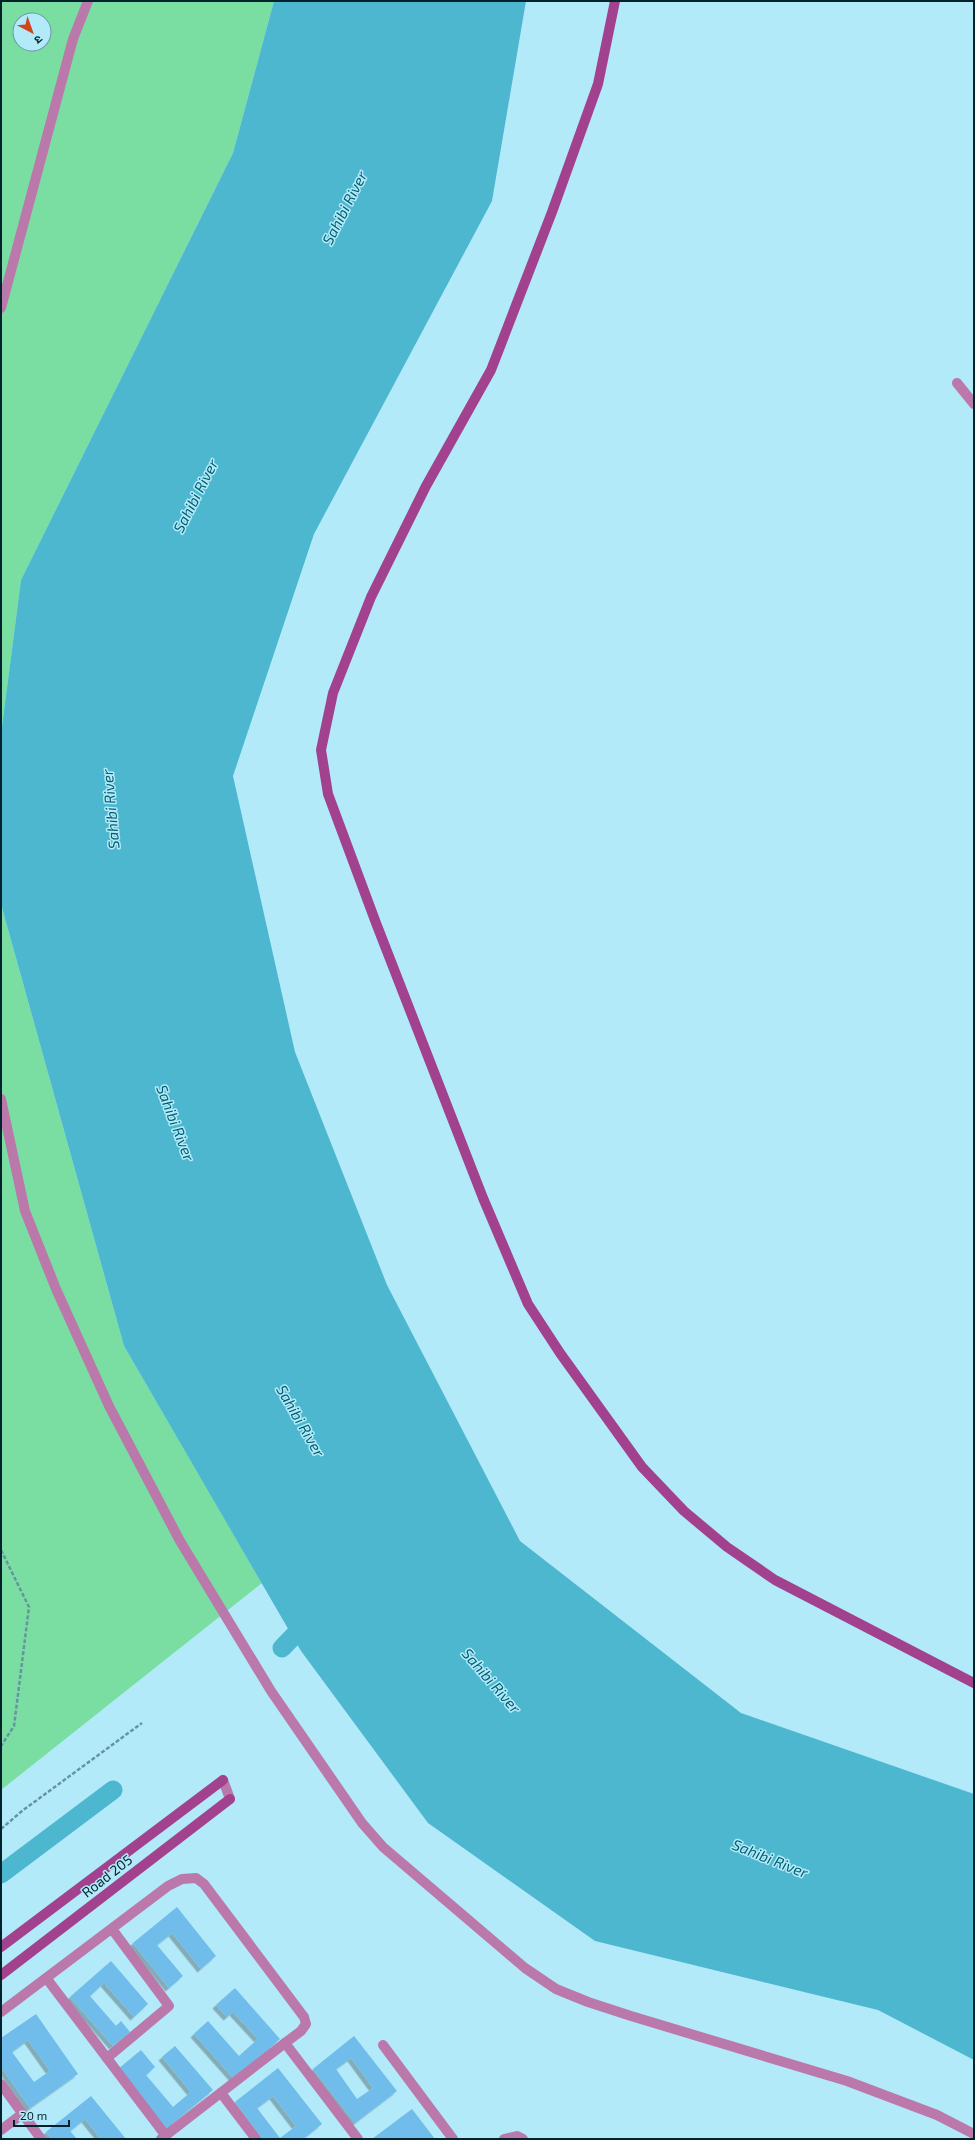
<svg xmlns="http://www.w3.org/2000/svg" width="975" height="2140" font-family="'Exo 2','Noto Sans Devanagari',sans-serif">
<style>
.green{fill:#7adea3;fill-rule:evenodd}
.water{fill:#4eb7d0}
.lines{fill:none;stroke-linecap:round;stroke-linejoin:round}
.canal{stroke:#4eb7d0;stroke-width:19}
.building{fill:#6fbdeb;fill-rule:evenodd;filter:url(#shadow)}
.path{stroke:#6695a0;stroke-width:2.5;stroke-dasharray:4 2;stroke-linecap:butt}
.street{stroke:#ba79aa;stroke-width:10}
.secondary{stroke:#a2428e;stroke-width:10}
.labels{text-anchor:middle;stroke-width:3;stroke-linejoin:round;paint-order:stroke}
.street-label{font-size:14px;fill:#02232b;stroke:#b2eaf9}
.water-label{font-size:15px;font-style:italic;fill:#005e70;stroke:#b2eaf9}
</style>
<defs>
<filter id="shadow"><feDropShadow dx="-3.5" dy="3.5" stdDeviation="0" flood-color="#0004"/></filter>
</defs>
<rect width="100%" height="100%" fill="#b2eaf9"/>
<g class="green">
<path d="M1 1H274L233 153 21 580 1 734ZM20 20H44V44H20Z"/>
<polygon points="1,904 124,1346 262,1583 1,1790"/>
</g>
<polygon class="water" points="274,1 526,1 492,201 314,534 233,776 295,1052 387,1285 520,1541 741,1713 974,1794 974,2060 878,2010 595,1941 428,1823 301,1651 124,1346 1,904 1,734 21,580 233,153"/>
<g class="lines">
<g class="canal">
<polyline points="282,1648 310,1619"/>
<polyline points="1,1874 113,1790"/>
</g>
</g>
<g class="building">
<polygon points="177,1907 216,1956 201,1969 172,1933 157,1945 183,1976 169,1988 133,1943"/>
<polygon points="111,1961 148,2004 134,2017 104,1983 90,1996 116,2026 121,2021 130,2032 113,2046 70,1997"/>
<polygon points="235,1988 280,2039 235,2080 194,2034 208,2021 239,2056 258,2039 233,2012 227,2017 216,2005"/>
<path d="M36 2014 78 2074 30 2108 1 2067V2038ZM28 2040 50 2071 34 2082 12 2052Z"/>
<path d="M354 2036 397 2091 355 2123 313 2069ZM351 2058 373 2088 357 2099 336 2069Z"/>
<polygon points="175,2046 213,2090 166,2129 117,2070 141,2050 155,2067 146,2075 173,2107 191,2092 162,2057"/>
<path d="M278 2068 322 2124 303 2139H263L235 2102ZM273 2096 296 2126 280 2138 257 2108Z"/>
<polygon points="91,2096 126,2139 101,2139 85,2119 70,2131 77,2139 52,2139 46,2132"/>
<polygon points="412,2109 435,2139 410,2139 408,2136 404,2139 372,2139"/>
</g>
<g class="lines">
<g class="path">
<polyline points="1,1550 29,1607 14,1726 1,1746"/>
<polyline points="1,1829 22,1811 142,1723"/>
</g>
<g class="street">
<polyline points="1,308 73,39 88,1"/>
<polyline points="957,383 974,404"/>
<polyline points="1,1099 25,1211 56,1289 109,1406 180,1541 271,1691 362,1823 383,1847 525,1968 556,1989 588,2002 631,2016 847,2081 937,2115 974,2134"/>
<polyline points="223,1780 230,1799"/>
<polyline points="47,1979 166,2136"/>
<polyline points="1,2012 168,1886 182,1879 196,1878 204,1884 304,2017 306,2024 301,2031 285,2043"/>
<polyline points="383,2045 453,2139"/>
<polyline points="107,2058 169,2006 112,1929"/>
<polyline points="1,2084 41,2139"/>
<polyline points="221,2093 256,2139"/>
<polyline points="1,2130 22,2114"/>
<polyline points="161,2139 285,2043 358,2139"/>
<polyline points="504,2139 517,2136 523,2139"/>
</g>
<g class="secondary">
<polyline points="615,1 598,84 552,212 491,370 426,486 371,597 333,693 321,750 328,794 376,923 483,1198 528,1304 560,1353 642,1467 684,1511 727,1547 775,1580 974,1683"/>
<polyline points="1,1947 223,1780"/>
<polyline points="1,1975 230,1799"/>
</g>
</g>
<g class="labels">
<g class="street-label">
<text transform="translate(107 1876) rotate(-38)" y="5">Road 205</text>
</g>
<g class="water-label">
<text transform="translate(345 208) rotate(-63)" y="5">Sahibi River</text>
<text transform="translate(196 496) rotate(-63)" y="5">Sahibi River</text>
<text transform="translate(111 809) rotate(-95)" y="5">Sahibi River</text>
<text transform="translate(175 1123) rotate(69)" y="5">Sahibi River</text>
<text transform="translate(300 1421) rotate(60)" y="5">Sahibi River</text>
<text transform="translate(491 1681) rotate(49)" y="5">Sahibi River</text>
<text transform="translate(770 1859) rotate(22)" y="5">Sahibi River</text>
</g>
</g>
<rect width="975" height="2140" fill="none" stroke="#02232b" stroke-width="4"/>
<g transform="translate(32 32) rotate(139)"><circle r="19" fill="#b2eaf9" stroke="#6c9aa7"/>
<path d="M0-3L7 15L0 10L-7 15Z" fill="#cf461d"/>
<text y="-6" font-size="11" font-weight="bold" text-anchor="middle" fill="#02232b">उ</text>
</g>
<path d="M14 2120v6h55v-6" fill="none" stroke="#02232b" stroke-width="2"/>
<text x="20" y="2120" font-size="12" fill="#02232b" stroke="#b2eaf9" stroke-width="3" paint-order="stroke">20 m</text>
</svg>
